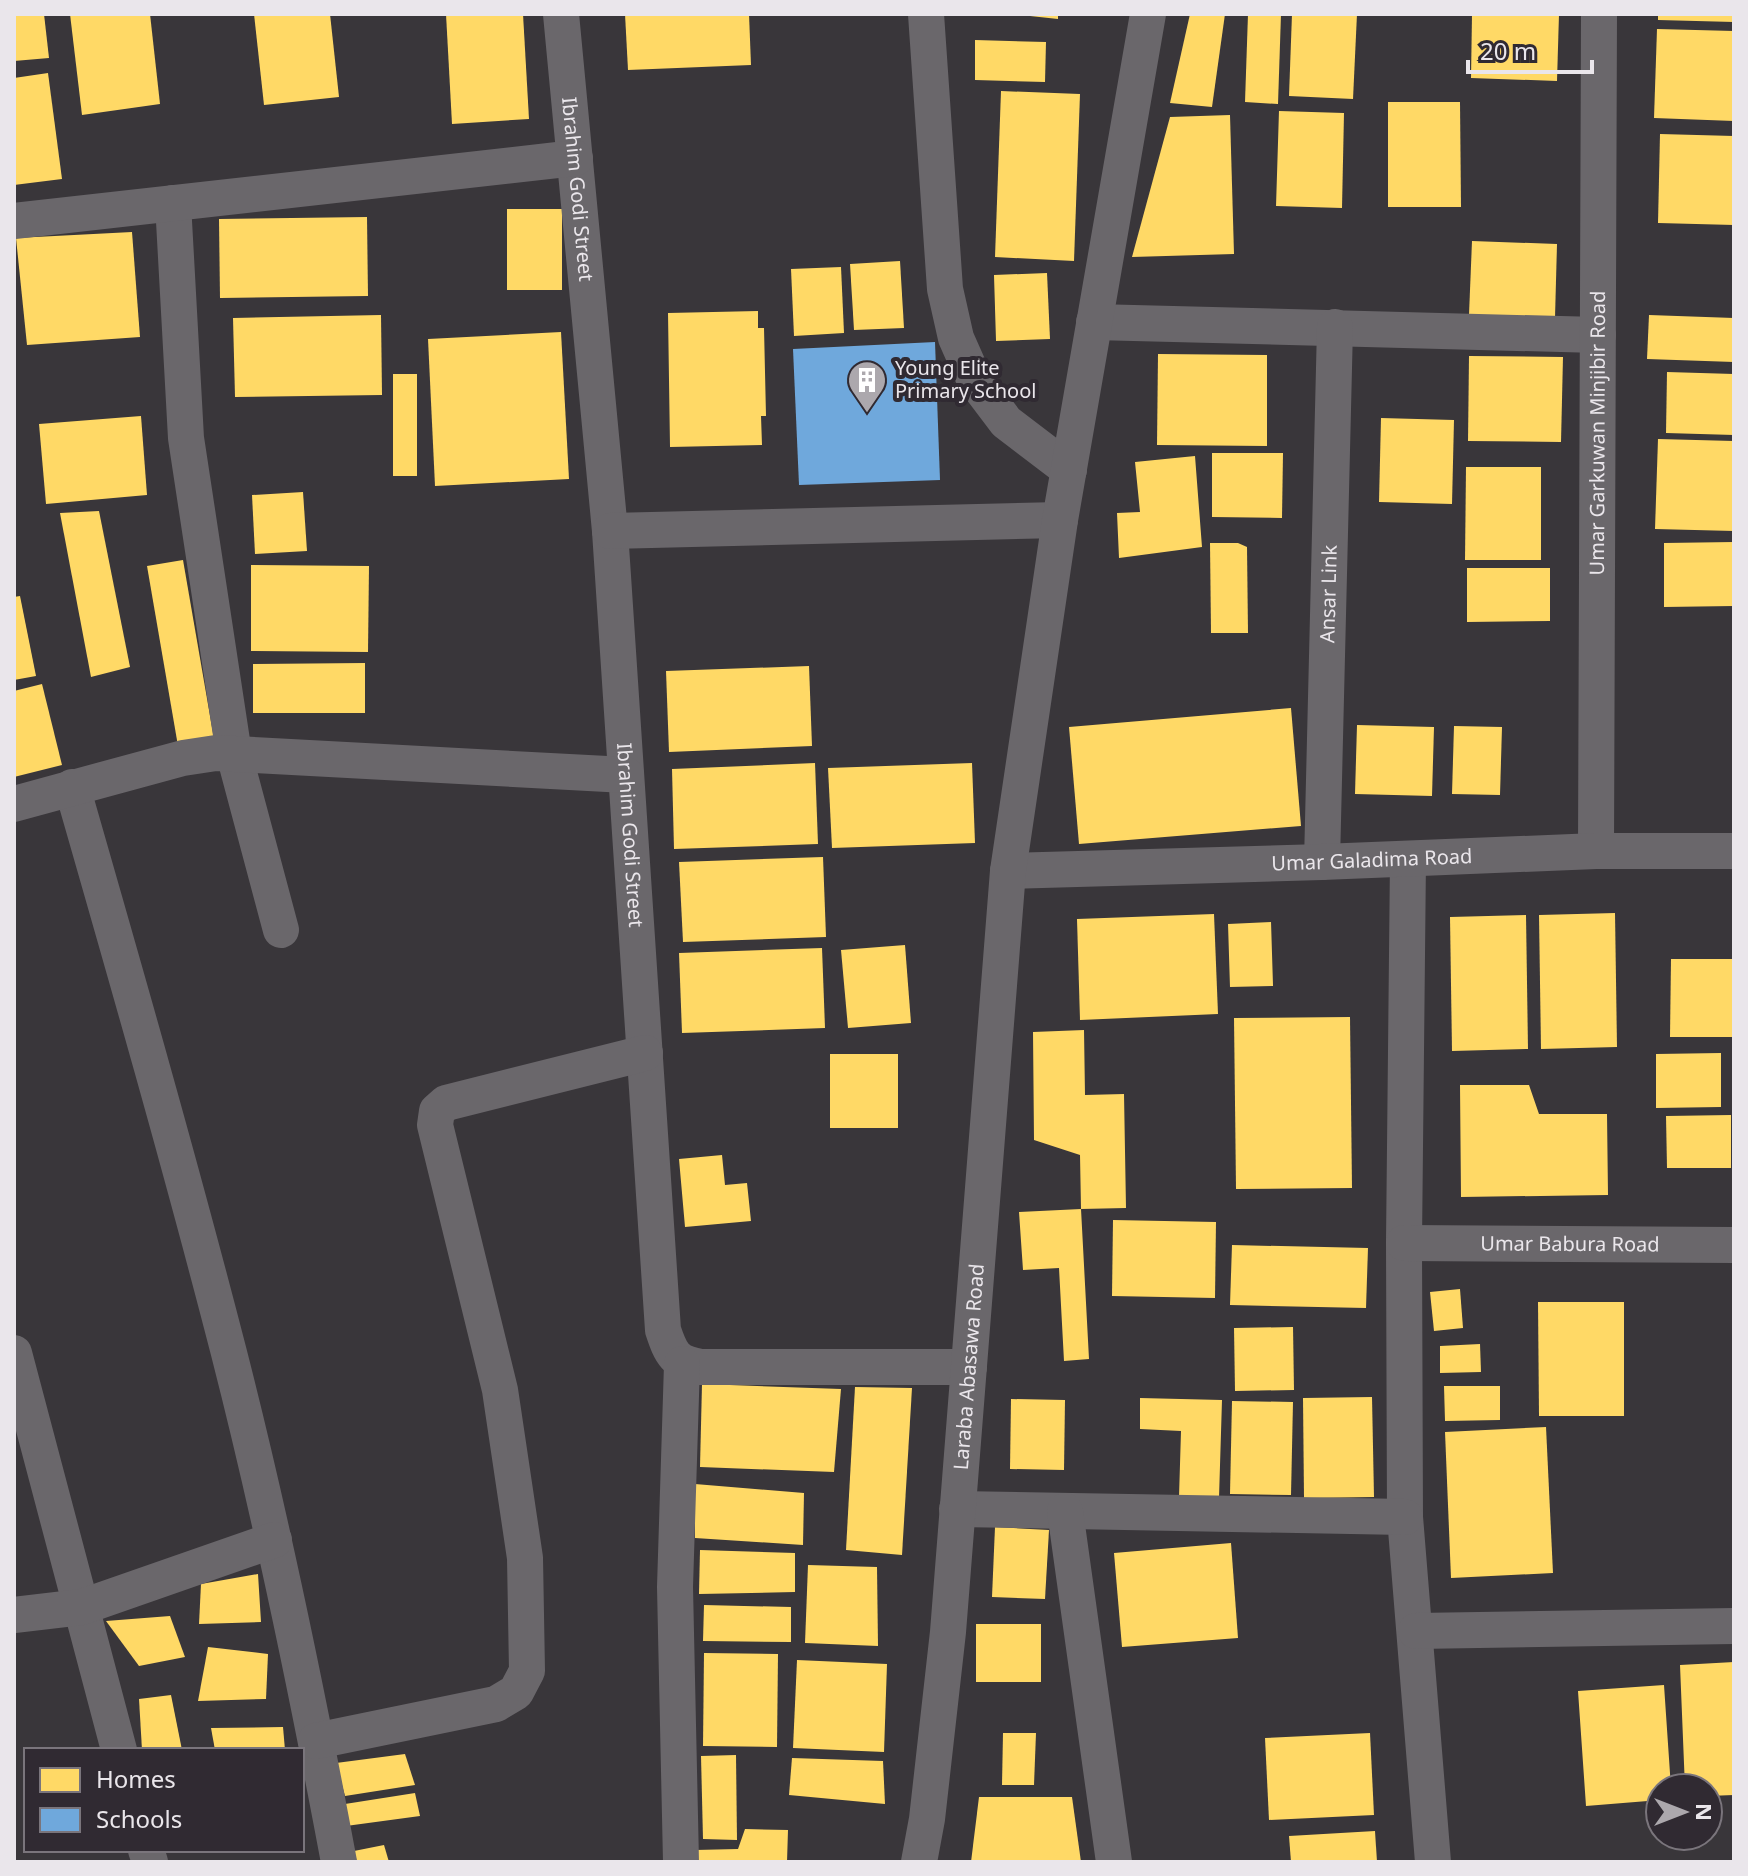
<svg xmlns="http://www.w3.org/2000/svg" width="1748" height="1876" font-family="'Noto Sans',sans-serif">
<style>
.homes{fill:#ffd966}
.schools{fill:#6fa8dc}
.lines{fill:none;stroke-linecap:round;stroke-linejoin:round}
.minor{stroke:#6a676b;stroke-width:36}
.labels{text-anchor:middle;stroke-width:8;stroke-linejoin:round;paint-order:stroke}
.street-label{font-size:20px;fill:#eae6eb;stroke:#302a32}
.poi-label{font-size:20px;fill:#eae6eb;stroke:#302a32;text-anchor:start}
</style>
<rect width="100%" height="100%" fill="#39363a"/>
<g class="homes">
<polygon points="14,14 44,14 49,58 14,61"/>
<polygon points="70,14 150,14 160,104 82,115"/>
<polygon points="254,14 330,14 339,97 264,105"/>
<polygon points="446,14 523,14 529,119 452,124"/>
<polygon points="625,14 749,14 751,65 628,70"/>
<polygon points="1030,14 1058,14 1058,19 1030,16"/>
<polygon points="1190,14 1225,14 1212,107 1170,103"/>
<polygon points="1248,14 1281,14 1278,104 1245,102"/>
<polygon points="1292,14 1357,14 1353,99 1289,96"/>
<polygon points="1472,14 1559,14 1557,81 1471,78"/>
<polygon points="1658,14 1734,14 1734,22 1658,20"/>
<polygon points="1657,29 1734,31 1734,121 1654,118"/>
<polygon points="975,40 1046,42 1045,82 975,80"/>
<polygon points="48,73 62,179 14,185 14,78"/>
<polygon points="1001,91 1080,94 1074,261 995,257"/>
<polygon points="1388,102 1460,102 1461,207 1388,207"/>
<polygon points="1279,111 1344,113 1342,208 1276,206"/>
<polygon points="1230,115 1234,254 1132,257 1170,117"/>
<polygon points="1660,134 1734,136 1734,225 1658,223"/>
<rect x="507" y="209" width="55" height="81"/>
<polygon points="367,217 368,296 220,298 219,219"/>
<polygon points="132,232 140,337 27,345 16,238"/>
<polygon points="1472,241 1557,244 1555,318 1469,315"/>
<polygon points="900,261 904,328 854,330 850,264"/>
<polygon points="841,267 844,333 794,336 791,269"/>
<polygon points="1047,273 1050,339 996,341 994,275"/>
<polygon points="758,311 758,328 764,328 766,416 761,416 762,445 670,447 668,313"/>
<polygon points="381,315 382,395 235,397 233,318"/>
<polygon points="1649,315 1734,318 1734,362 1647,359"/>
<polygon points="561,332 569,479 435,486 428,339"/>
<polygon points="1158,354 1267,355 1267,446 1157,445"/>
<polygon points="1469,356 1563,357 1561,442 1468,441"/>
<polygon points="1667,372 1734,374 1734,435 1666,433"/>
<rect x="393" y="374" width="24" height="102"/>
<polygon points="141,416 147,495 46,504 39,424"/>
<polygon points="1381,418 1454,420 1452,504 1379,502"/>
<polygon points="1658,439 1734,441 1734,531 1655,529"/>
<polygon points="1212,453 1283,453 1282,518 1212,517"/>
<polygon points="1195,456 1202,547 1119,558 1117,513 1140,512 1135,462"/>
<polygon points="1466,467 1541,467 1541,560 1465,560"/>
<polygon points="303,492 307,551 255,554 252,495"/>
<polygon points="99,511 130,667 91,677 60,513"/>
<polygon points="1734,542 1734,606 1664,607 1664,543"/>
<polygon points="1210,543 1238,543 1247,547 1248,633 1211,633"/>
<polygon points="183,560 214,739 178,746 147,566"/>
<polygon points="251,565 369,566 368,652 251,651"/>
<polygon points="1467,568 1550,568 1550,621 1467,622"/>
<polygon points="20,596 36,676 14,680 14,597"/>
<polygon points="365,663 365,713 253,713 253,664"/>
<polygon points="809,666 812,746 669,752 666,671"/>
<polygon points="42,684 62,765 14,777 14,691"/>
<polygon points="1291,708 1301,826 1079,844 1069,727"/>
<polygon points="1357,725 1434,727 1432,796 1355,794"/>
<polygon points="1454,726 1502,727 1500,795 1452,794"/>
<polygon points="815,763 818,844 674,849 672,769"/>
<polygon points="972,763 975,843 832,848 828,768"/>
<polygon points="823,857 826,937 683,942 679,862"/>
<polygon points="1615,913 1617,1047 1541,1049 1539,915"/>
<polygon points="1214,914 1218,1014 1080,1020 1077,919"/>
<polygon points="1526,915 1528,1049 1452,1051 1450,917"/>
<polygon points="1271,922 1273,986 1230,987 1228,924"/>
<polygon points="905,945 911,1023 848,1028 841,950"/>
<polygon points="822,948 825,1028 682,1033 679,953"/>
<polygon points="1671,959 1734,959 1734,1037 1670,1037"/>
<polygon points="1350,1017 1352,1188 1236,1189 1234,1018"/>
<polygon points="1084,1030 1085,1095 1124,1094 1126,1208 1081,1209 1080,1155 1034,1140 1033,1032"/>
<polygon points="1721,1053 1721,1107 1656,1108 1656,1054"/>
<rect x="830" y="1054" width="68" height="74"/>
<polygon points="1460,1085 1529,1085 1539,1114 1607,1114 1608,1195 1461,1197"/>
<polygon points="1731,1115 1731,1168 1667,1168 1666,1116"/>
<polygon points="722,1155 725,1185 747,1183 751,1221 685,1227 679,1159"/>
<polygon points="1081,1209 1089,1359 1064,1361 1059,1268 1023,1270 1019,1212"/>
<polygon points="1113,1220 1216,1222 1215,1298 1112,1296"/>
<polygon points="1232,1245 1368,1248 1366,1308 1230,1305"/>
<polygon points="1460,1289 1463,1328 1434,1331 1430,1292"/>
<polygon points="1538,1302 1624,1302 1624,1416 1539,1416"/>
<polygon points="1293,1327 1294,1390 1235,1391 1234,1328"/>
<polygon points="1480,1344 1481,1372 1440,1373 1440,1346"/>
<polygon points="702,1384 841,1389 834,1472 700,1467"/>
<polygon points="1444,1386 1500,1386 1500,1420 1445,1421"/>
<polygon points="855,1387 912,1388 902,1555 846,1550"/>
<polygon points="1372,1397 1374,1497 1304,1498 1303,1398"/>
<polygon points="1140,1398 1222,1400 1219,1498 1179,1497 1181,1431 1140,1429"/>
<polygon points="1011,1399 1065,1400 1064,1470 1010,1469"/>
<polygon points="1232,1401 1293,1402 1291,1495 1230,1494"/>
<polygon points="1546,1427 1553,1573 1451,1578 1445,1432"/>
<polygon points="695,1484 804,1493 803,1545 695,1538"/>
<polygon points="995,1527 1049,1530 1045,1599 992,1597"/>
<polygon points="1231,1543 1238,1638 1122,1647 1114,1553"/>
<polygon points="700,1550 795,1553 795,1592 699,1594"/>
<polygon points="808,1565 877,1567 878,1646 805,1643"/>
<polygon points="258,1574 261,1622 199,1624 201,1584"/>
<polygon points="704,1605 791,1607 791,1642 703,1641"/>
<polygon points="170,1616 185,1657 139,1666 106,1621"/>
<rect x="976" y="1624" width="65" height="58"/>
<polygon points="208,1647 268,1654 266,1699 198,1701"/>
<polygon points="704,1653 778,1654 777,1747 703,1746"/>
<polygon points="797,1660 887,1664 884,1752 793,1748"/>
<polygon points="1734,1662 1734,1795 1708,1796 1708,1788 1685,1788 1680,1665"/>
<polygon points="1664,1685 1671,1788 1660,1788 1660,1800 1586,1806 1578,1691"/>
<polygon points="171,1695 182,1750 142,1750 139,1699"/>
<polygon points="283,1727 285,1750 215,1750 211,1728"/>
<polygon points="1003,1733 1036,1733 1034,1785 1002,1785"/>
<polygon points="1370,1733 1374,1815 1269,1820 1265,1738"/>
<polygon points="405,1754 415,1785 345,1796 336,1763"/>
<polygon points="736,1755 737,1840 703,1839 701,1756"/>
<polygon points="792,1758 883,1761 885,1804 789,1795"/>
<polygon points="415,1793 420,1816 346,1826 345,1804"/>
<polygon points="979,1797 1072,1797 1081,1862 971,1862"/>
<polygon points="745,1829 788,1830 787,1862 692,1861 695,1850 738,1849"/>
<polygon points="1375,1831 1377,1862 1291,1862 1289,1836"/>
<polygon points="384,1845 389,1862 357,1862 354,1851"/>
</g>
<polygon class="schools" points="935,342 940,480 799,485 793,349"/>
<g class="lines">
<g class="minor">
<path id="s1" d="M561 14 610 531 663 1330C671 1354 675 1363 701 1367H969"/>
<polyline points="926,14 945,289 956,338 975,381 1006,422 1069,470"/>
<polyline points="173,203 186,438 234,754 281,930"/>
<polyline points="14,221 575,158"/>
<polyline points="1094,322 1598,335"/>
<polyline points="610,531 1060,520"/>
<path d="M72 787C126 975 180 1163 229 1353 272 1521 307 1691 339 1862"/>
<polyline points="14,804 183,758 216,753 626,775"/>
<path id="s2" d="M1596 851 1599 14"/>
<polyline points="1408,859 1404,1243 1405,1517 1433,1862"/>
<path id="s3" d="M1322 862 1335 327"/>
<path id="s4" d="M1008 871 1322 862 1596 851H1734"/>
<path id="s5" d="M1404 1243 1734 1245"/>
<polyline points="14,1353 119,1750"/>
<polyline points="957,1509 1405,1517"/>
<polyline points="1065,1511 1114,1862"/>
<polyline points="14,1615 82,1607 274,1540"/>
<polyline points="1416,1631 1734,1626"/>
<polyline points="316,1741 496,1704 516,1692 527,1671 525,1558 500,1390 435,1125 437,1111 446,1103 645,1053"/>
<polyline points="146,1850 150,1862"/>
<polyline points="681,1862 675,1587 682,1364"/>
<path id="s6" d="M919 1862 927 1819 948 1632 1008 871 1060 520 1148 14"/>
</g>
</g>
<defs>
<symbol id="building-pin" viewBox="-11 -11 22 30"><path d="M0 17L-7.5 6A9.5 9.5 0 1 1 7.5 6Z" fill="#aca8ad" stroke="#302a32"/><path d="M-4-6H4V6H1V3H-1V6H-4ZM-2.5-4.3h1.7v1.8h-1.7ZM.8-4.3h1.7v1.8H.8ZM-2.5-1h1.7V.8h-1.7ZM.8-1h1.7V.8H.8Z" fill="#fff"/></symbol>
</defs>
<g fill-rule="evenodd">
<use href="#building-pin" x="845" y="358" width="44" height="60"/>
</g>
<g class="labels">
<g class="street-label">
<text dy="7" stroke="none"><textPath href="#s1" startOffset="176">Ibrahim Godi Street</textPath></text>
<text dy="7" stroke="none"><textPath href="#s2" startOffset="418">Umar Garkuwan Minjibir Road</textPath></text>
<text dy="7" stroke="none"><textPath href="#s3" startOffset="268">Ansar Link</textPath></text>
<text dy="7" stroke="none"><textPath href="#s1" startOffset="824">Ibrahim Godi Street</textPath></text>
<text dy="7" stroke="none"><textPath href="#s4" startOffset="364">Umar Galadima Road</textPath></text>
<text dy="7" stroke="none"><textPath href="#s5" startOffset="166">Umar Babura Road</textPath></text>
<text dy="7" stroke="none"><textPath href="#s6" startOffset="498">Laraba Abasawa Road</textPath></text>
</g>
<g class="poi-label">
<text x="895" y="375">Young Elite<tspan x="895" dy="23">Primary School</tspan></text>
</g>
</g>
<rect width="1748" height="1876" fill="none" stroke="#eae6eb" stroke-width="32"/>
<rect x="24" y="1748" width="280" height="104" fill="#302a32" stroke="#7a757c" stroke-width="2"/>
<rect x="40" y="1768" width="40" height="24" fill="#ffd966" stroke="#7a757c" stroke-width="2"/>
<text x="96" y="1788" font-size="24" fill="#eae6eb">Homes</text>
<rect x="40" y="1808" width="40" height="24" fill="#6fa8dc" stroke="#7a757c" stroke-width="2"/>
<text x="96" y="1828" font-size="24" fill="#eae6eb">Schools</text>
<g transform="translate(1684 1812) rotate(90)"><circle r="38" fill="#302a32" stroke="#7a757c" stroke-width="2"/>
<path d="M0-6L14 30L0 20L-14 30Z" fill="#aca8ad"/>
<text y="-12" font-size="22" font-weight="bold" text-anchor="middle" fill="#eae6eb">N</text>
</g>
<path d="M1468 60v12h124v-12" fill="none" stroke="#eae6eb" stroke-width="4"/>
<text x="1480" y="60" font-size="24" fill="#eae6eb" stroke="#302a32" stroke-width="6" paint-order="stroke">20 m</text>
</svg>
